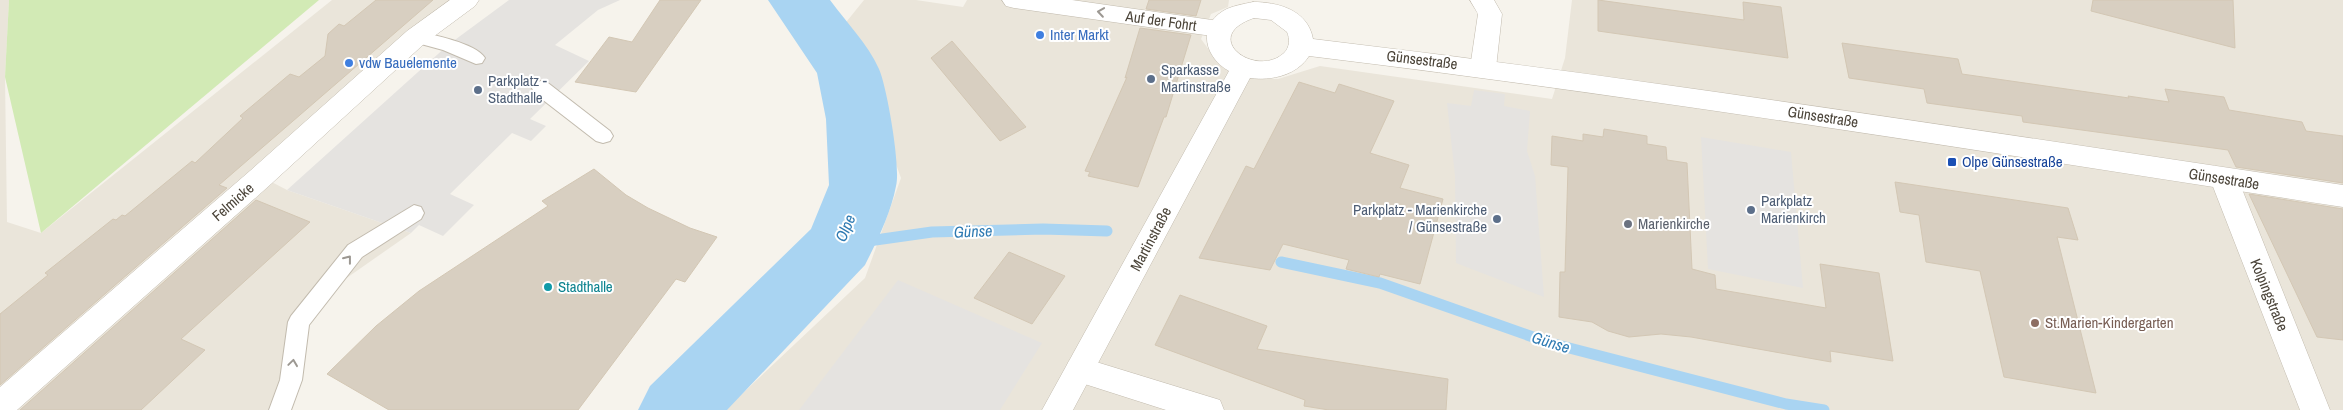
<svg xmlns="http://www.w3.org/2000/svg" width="2343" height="410" font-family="'Archivo Narrow',sans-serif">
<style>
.residential{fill:#eae5da}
.green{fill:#d2eab5}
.parking{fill:#e5e3e0}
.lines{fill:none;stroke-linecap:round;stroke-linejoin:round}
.stream{stroke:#a9d4f2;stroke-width:11}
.river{fill:#a9d4f2;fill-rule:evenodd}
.building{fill:#d8cfc1;stroke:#d3c7b4}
.service-casing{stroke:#c2bbae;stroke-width:2}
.minor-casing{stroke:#c2bbae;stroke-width:1}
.tertiary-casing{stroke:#c2bbae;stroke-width:1}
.service{fill:#fff;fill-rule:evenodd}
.minor{fill:#fff;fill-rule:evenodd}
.tertiary{fill:#fff;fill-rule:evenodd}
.oneway{stroke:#9c9892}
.shop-dot{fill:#3f7fe0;stroke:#fff;stroke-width:2}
.service-dot{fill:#5c6f8a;stroke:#fff;stroke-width:2}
.transit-dot{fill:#1a4fb4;stroke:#fff;stroke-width:2}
.worship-dot{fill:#6b7280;stroke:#fff;stroke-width:2}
.culture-dot{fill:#0f9aa8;stroke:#fff;stroke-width:2}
.education-dot{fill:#8d6e63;stroke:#fff;stroke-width:2}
.labels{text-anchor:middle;stroke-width:4;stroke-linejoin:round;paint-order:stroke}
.street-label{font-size:15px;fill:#4b4439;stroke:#fff}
.shop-label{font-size:15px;fill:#366cbe;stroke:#fff;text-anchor:start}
.service-label{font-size:15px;fill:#4e5e75;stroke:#fff;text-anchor:start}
.transit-label{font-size:15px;fill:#164399;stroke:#fff;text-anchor:start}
.worship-label{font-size:15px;fill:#5b616d;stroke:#fff;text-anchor:start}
.culture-label{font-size:15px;fill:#0d838f;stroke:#fff;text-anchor:start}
.education-label{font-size:15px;fill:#785e54;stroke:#fff;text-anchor:start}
.water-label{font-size:16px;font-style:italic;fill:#2e7ab2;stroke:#fff}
</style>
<rect width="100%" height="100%" fill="#f6f3ec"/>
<g class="residential">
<polygon points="0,0 9,0 5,77 7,222 41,233 332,0 467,0 262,177 287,190 411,233 318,298 280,410 0,410"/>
<polygon points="864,0 916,0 963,7 967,0 1229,0 1228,7 1211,14 1201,39 1218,62 1255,79 1278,79 1320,66 1552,99 1565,58 1572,0 2343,0 2343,410 725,410 865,278 901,178 852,43 843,26"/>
</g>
<polygon class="green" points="9,0 319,0 41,233 5,77"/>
<g class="parking">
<polygon points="509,0 620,0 598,10 555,45 589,61 530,119 546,126 531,141 512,133 450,194 474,205 443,236 419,225 411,233 287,190 448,45"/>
<polygon points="1474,90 1505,94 1504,106 1530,111 1527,151 1535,176 1544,297 1456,263 1455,176 1447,103 1471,106"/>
<polygon points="1701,137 1791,152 1803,288 1708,269"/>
<polygon points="898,280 1042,343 1000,410 799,410"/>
</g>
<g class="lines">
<g class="stream">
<polyline points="840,245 932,232 1043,229 1107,231"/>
<polyline points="1281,262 1380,283 1550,343 1786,404 1824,410"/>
</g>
<path class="river" d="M768 0H830C846 22 868 44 879 69 887 87 901 168 896 186 891 213 877 241 865 265L727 410H638L650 386 811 229 829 185 826 119 817 73Z"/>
</g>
<g class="building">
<polygon points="376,0 433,0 219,185 227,188 0,385 0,314 48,275 45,273 113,219 116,220 122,215 125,216 192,161 195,163 243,118 240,116 290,74 299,77 325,56 328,34 339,24 344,26"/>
<polygon points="660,0 701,0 636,92 575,82 609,37 632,42"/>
<polygon points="1149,0 1201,0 1196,16 1146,9"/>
<polygon points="1598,0 1744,20 1743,2 1781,7 1788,58 1598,31"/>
<polygon points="2093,0 2233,0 2235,48 2091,11"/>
<polygon points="1140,28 1191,35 1166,117 1164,117 1138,187 1088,176 1090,172 1085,171 1127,77 1125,78"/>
<polygon points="952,41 1026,127 1000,141 931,58"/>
<polygon points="1842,43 1958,59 1962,74 2129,98 2128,96 2169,102 2165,89 2224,97 2229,110 2302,122 2306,131 2343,136 2343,183 2236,167 2228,150 2023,122 2022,116 1927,103 1924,89 1849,78"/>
<polygon points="1299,82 1335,93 1339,84 1394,101 1370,153 1409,165 1400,188 1443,199 1420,284 1380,274 1379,277 1346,269 1349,260 1283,244 1270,270 1199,258 1246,166 1254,169"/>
<polygon points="1604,129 1647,136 1647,144 1666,147 1667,160 1687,163 1692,269 1715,275 1716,289 1826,308 1820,264 1879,273 1893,361 1830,351 1831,362 1691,337 1661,334 1629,337 1608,331 1592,322 1559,317 1560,272 1565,272 1568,167 1551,165 1552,136 1583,141 1583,134 1603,137"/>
<polygon points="594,169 626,195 648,208 690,228 717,237 685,282 676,279 578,410 389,410 327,374 376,326 419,291 548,206 542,201"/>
<polygon points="1895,182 2068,208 2078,240 2057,237 2096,393 2004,377 1980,271 1926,262 1919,215 1900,212"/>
<polygon points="2249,194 2343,209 2343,340 2317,337"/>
<polygon points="256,200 310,222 181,339 205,350 141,410 20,410"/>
<polygon points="1009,252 1065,276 1032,324 974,298"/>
<polygon points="1180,295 1267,326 1257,349 1448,379 1446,410 1329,410 1304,406 1305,400 1155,345"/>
</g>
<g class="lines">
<defs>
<g id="service">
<path d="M416 31C433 35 476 43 485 58L482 63 476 64 443 50 410 41 407 37 410 33Z"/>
<polygon points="541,81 548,83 610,131 613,136 610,141 603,143 596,141 534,93 532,88 534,83"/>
<polygon points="414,205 421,207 424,213 421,219 362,257 309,325 302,380 291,410 269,410 280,380 288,322 291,316 348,245"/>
</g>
<g id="minor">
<polygon points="450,0 479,0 475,6 425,43 271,184 17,410 0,410 0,387 251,170 407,31"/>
<polygon points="1002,0 1072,0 1219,21 1228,23 1231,29 1228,35 1219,37 1014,8 1006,6"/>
<polygon points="1470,0 1494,0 1502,14 1496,68 1492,74 1483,77 1474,74 1470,68 1478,14"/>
<polygon points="2224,169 2234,172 2238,179 2330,410 2300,410 2210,179 2214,172"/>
<polygon points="1080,357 1220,400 1224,410 1166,410 1069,379 1065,370 1069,361"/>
</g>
<path id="tertiary" d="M1253 2C1278 2 1308 10 1313 39 1658 80 2000 134 2343 185V207C1999 154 1655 98 1309 56 1297 75 1272 81 1250 78L1073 410H1042L1229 71C1205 58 1197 27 1223 11 1231 6 1244 4 1253 2ZM1254 18 1271 20 1287 32C1290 39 1290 47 1284 53 1256 79 1198 37 1254 18Z"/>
</defs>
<use href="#service" class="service-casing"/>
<use href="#minor" class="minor-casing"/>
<use href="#tertiary" class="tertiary-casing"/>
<use href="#service" class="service"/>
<use href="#minor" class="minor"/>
<use href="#tertiary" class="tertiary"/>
</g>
<defs><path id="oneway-chevron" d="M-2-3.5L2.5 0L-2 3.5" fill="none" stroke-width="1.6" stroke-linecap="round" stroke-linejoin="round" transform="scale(1.25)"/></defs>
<g class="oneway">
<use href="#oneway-chevron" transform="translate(1101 12) rotate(-172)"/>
<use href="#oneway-chevron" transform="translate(348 259) rotate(-52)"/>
<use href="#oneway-chevron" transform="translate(293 363) rotate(-82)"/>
</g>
<g class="shop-dot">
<circle cx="1040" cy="35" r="5"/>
<circle cx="349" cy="63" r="5"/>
</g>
<g class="service-dot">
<circle cx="1151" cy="79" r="5"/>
<circle cx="478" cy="90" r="5"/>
<circle cx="1751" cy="210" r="5"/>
<circle cx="1497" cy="219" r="5"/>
</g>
<rect class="transit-dot" x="1947" y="157" width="10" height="10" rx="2.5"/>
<circle class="worship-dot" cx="1628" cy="224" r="5"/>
<circle class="culture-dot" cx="548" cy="287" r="5"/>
<circle class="education-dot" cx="2035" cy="323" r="5"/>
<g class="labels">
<g class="street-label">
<text transform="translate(1161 21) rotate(8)" y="5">Auf der Fohrt</text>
<text transform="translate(1422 60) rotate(7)" y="5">Günsestraße</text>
<text transform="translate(1823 117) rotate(9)" y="5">Günsestraße</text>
<text transform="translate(2224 179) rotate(9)" y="5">Günsestraße</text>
<text transform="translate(233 202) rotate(-41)" y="5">Felmicke</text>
<text transform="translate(1151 239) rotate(-62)" y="5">Martinstraße</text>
<text transform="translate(2269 295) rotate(68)" y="5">Kolpingstraße</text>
</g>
<g class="shop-label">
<text x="1050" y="40">Inter Markt</text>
<text x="359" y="68">vdw Bauelemente</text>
</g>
<g class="service-label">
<text x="1161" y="75">Sparkasse<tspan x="1161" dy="17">Martinstraße</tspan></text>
<text x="488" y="86">Parkplatz -<tspan x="488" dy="17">Stadthalle</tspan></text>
<text x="1761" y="206">Parkplatz<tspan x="1761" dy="17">Marienkirch</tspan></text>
<text x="1487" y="215" text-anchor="end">Parkplatz - Marienkirche<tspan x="1487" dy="17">/ Günsestraße</tspan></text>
</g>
<g class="transit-label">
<text x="1962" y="167">Olpe Günsestraße</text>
</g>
<g class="worship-label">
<text x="1638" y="229">Marienkirche</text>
</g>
<g class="culture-label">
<text x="558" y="292">Stadthalle</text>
</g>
<g class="education-label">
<text x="2045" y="328">St.Marien-Kindergarten</text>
</g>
<g class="water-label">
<text transform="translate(845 228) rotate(-67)" y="6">Olpe</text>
<text transform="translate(973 231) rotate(-2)" y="6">Günse</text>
<text transform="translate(1551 342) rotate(17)" y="6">Günse</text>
</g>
</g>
</svg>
